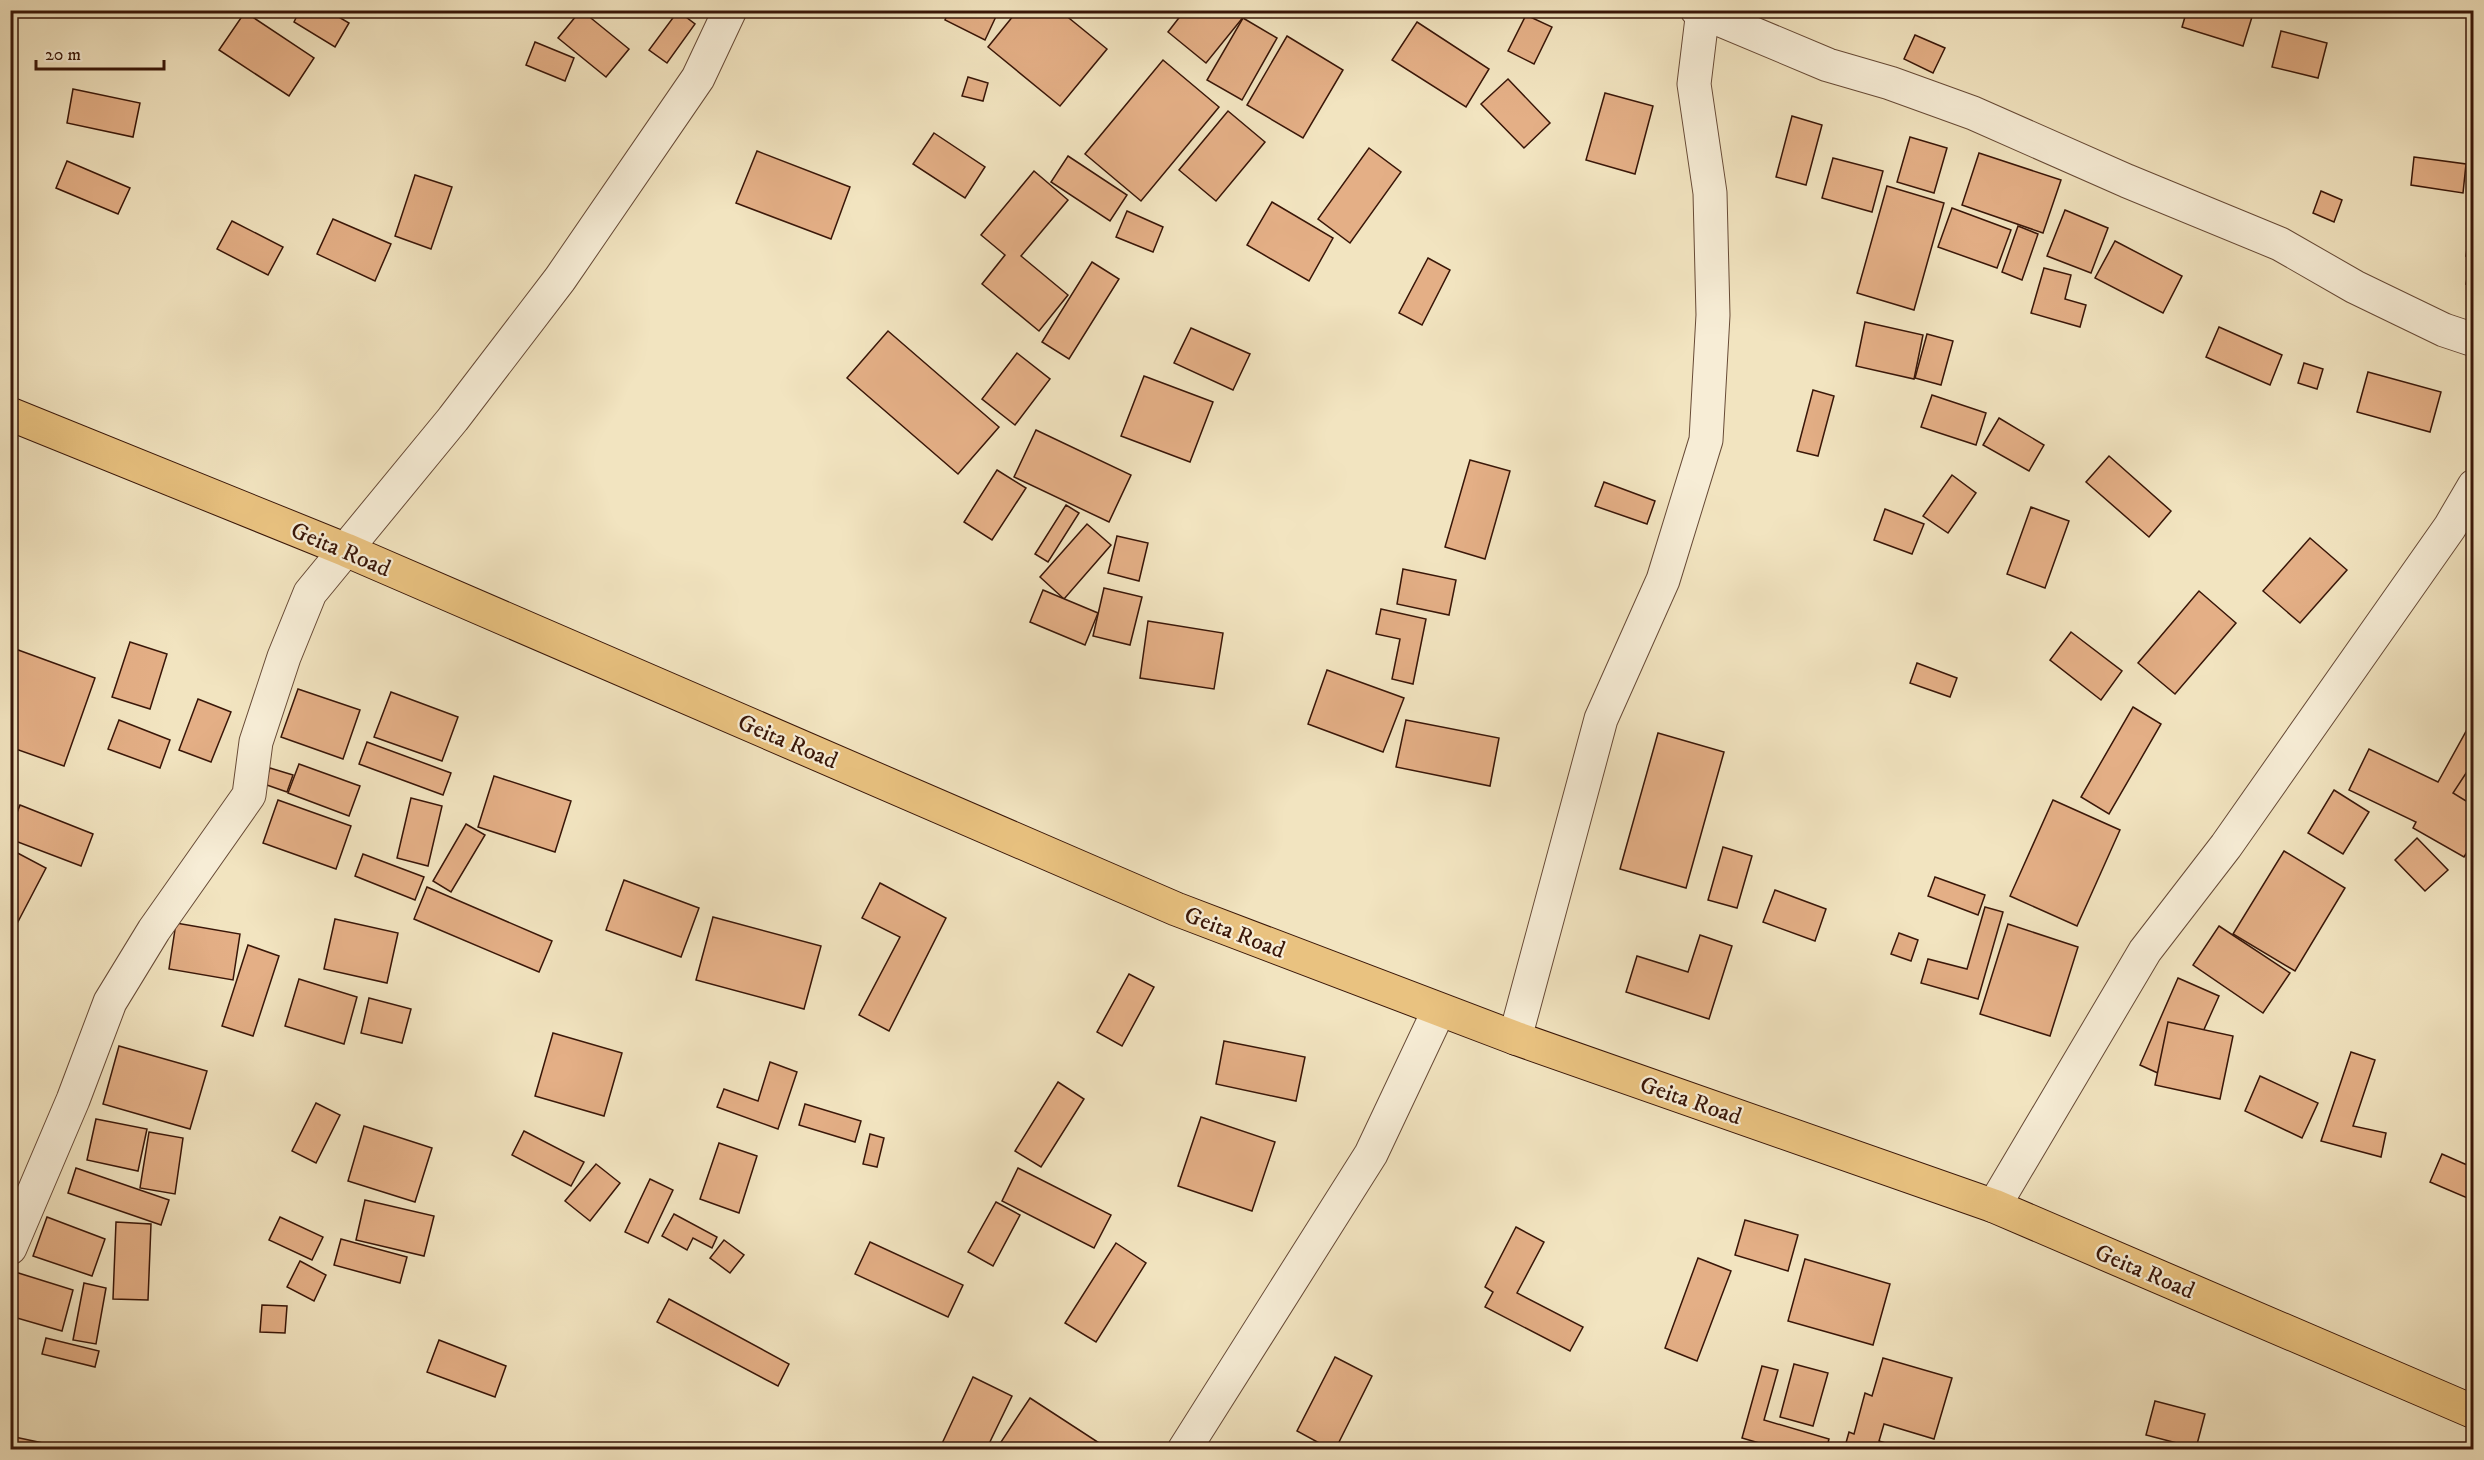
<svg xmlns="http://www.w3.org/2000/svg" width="2484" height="1460" font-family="'IM FELL DW Pica',serif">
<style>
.building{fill:#e4af86;stroke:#391608;stroke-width:1.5}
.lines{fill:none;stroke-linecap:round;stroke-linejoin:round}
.minor-casing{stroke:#674a36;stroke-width:35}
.trunk-casing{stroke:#391608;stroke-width:35}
.minor{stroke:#f7edd6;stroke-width:33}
.trunk{stroke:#e9c280;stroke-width:33}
.labels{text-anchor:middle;stroke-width:4.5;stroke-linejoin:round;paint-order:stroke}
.street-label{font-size:24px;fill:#391608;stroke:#f7edd6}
</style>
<rect width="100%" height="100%" fill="#f2e4c0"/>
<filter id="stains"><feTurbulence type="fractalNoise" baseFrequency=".00333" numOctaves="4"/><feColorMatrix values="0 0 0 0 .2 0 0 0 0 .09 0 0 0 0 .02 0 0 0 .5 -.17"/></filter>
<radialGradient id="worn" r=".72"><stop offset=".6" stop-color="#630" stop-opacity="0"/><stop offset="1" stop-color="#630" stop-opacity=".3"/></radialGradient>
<g class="building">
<polygon points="300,10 327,10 349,23 335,47 294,22"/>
<polygon points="581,10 629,49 606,77 558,38"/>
<polygon points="949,10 999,10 985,40 945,20"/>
<polygon points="1018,10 1059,10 1107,49 1060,106 988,47"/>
<polygon points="1185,10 1249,10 1206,63 1168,32"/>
<polygon points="2187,10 2231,10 2252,17 2243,46 2182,27"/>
<polygon points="678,11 695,24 667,63 649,50"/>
<polygon points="245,12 314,58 289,96 219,50"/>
<polygon points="1526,15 1552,27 1534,64 1508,51"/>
<polygon points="1243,18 1277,38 1242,100 1207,80"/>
<polygon points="1417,22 1489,69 1466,107 1392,60"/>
<polygon points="2281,31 2327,43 2318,78 2272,67"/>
<polygon points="1915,35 1945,48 1933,73 1904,59"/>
<polygon points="1287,36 1343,70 1303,138 1247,105"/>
<polygon points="535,42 574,58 565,81 526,65"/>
<polygon points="1163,60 1219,107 1141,201 1085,154"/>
<polygon points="968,77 988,83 983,101 962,96"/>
<polygon points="1508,79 1550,123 1524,148 1481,104"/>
<polygon points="73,89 140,103 133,137 67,123"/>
<polygon points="1605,93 1653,106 1635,174 1586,160"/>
<polygon points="1228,111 1265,142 1216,201 1179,170"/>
<polygon points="1792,116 1822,125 1806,185 1776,177"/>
<polygon points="934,133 985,167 965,198 913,164"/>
<polygon points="1910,137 1947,148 1934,193 1897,182"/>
<polygon points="1369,148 1401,172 1350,243 1318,219"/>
<polygon points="757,151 850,187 831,239 736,203"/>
<polygon points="1979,153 2061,180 2043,233 1962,205"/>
<polygon points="1068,156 1127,195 1110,221 1051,182"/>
<polygon points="2414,157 2466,164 2463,193 2411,185"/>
<polygon points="1833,158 1883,171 1872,212 1822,198"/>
<polygon points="67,161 130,188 118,214 56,188"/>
<polygon points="1034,171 1068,200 1021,256 1068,295 1039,331 982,284 1005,255 981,235"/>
<polygon points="415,175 452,187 431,249 395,236"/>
<polygon points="1887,186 1944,203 1914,310 1857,293"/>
<polygon points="2321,191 2342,200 2334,222 2313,213"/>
<polygon points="2474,201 2474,257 2466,256"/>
<polygon points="1272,202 1333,238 1309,281 1247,245"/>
<polygon points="1952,208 2011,230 1997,268 1938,247"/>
<polygon points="2065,210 2108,228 2091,273 2047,256"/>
<polygon points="1127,211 1163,227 1153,252 1116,237"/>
<polygon points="333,219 391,244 375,281 317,254"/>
<polygon points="232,221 283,247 268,275 217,249"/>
<polygon points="2018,226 2038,234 2022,280 2002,272"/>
<polygon points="2115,241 2182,276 2163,313 2095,278"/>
<polygon points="1428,258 1450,270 1422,325 1399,313"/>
<polygon points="2470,260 2474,260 2474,285 2466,284"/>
<polygon points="1092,262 1119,279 1069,359 1042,342"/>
<polygon points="2044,268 2071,275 2065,299 2086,305 2080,327 2031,313"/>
<polygon points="1865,322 1923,335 1914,379 1856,366"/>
<polygon points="2219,327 2282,355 2270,385 2206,357"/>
<polygon points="1191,328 1250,354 1233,390 1174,363"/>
<polygon points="888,331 999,427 958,474 847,378"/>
<polygon points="1927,334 1953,341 1941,385 1915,378"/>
<polygon points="1017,353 1050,379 1015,425 982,399"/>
<polygon points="2304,363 2323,369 2317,389 2298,383"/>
<polygon points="2368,372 2441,392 2430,432 2357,412"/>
<polygon points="1144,376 1213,402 1190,462 1121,436"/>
<polygon points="1813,390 1834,396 1818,456 1797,451"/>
<polygon points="1932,395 1986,413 1976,445 1921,427"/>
<polygon points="1999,418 2044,445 2029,471 1983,445"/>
<polygon points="1036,430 1131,475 1109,522 1014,477"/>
<polygon points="2109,456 2171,511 2149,537 2086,482"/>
<polygon points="1470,460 1510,471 1485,559 1445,547"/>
<polygon points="997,470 1026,488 992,540 964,522"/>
<polygon points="1952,475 1976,493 1948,533 1923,516"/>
<polygon points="1604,482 1655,501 1647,524 1595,506"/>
<polygon points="1066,505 1079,513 1048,562 1035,554"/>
<polygon points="2031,507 2069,521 2045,588 2007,574"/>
<polygon points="1885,509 1924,524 1912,554 1874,540"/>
<polygon points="1087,524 1111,545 1064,599 1040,577"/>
<polygon points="1117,536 1148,543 1139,581 1108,573"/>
<polygon points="2310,538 2347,570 2300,623 2263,591"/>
<polygon points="1403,569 1456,580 1449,615 1397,604"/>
<polygon points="1104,588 1142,597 1130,645 1093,636"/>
<polygon points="1043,590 1098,613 1085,645 1030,622"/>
<polygon points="2199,591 2236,623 2175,694 2138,663"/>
<polygon points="1381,609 1426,619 1413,684 1392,679 1400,639 1376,634"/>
<polygon points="1148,621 1223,633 1214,689 1140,678"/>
<polygon points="2071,632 2122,671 2101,700 2050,660"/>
<polygon points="130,642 167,654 150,709 112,697"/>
<polygon points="10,647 95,678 64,766 10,747"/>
<polygon points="1917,663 1957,678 1950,697 1910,683"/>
<polygon points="1327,670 1404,698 1383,752 1308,724"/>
<polygon points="298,689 360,710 343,759 281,737"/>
<polygon points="391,692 458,717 442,761 374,737"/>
<polygon points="198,699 231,712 211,762 179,750"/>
<polygon points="2133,707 2161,724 2109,814 2081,797"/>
<polygon points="2474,717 2474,841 2464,857 2413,828 2416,822 2349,790 2369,749 2438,782"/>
<polygon points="119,720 170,740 160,768 108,749"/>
<polygon points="1406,720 1499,738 1490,786 1396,767"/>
<polygon points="1658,733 1724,752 1686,888 1620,869"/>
<polygon points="367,742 451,773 443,795 359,764"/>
<polygon points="2474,761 2474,806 2453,793"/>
<polygon points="299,764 360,786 349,816 288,793"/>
<polygon points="270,768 293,775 287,792 264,784"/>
<polygon points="494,776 571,801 555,852 478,827"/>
<polygon points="2334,790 2369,812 2343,854 2308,833"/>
<polygon points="411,798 442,806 428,866 397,858"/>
<polygon points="278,800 351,826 336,869 263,843"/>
<polygon points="2053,800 2120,830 2077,926 2010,896"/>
<polygon points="20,805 93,834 81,866 10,839 10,831"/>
<polygon points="466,824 485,835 451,892 433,881"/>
<polygon points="2417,838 2448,870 2425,891 2395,860"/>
<polygon points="1723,847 1752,856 1737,908 1708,900"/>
<polygon points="10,849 46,868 10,937"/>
<polygon points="2284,851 2345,888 2295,971 2233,934"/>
<polygon points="363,854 424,877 415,900 355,876"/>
<polygon points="1935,877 1985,895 1978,915 1928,896"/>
<polygon points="624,880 699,908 681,957 606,930"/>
<polygon points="880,883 946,918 889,1031 859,1015 900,937 862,918"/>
<polygon points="427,887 552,941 539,972 414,919"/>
<polygon points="1775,890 1826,909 1815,941 1763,922"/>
<polygon points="1985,907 2003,912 1978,999 1921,983 1928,959 1967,969"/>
<polygon points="713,917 821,946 804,1009 696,980"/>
<polygon points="335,919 398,933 387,983 324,969"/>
<polygon points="176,923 240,934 233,980 169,969"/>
<polygon points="2008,924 2078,947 2050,1036 1980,1014"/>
<polygon points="2219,926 2290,973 2263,1013 2193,965"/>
<polygon points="1899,933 1918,940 1911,961 1891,954"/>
<polygon points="1700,935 1732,946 1709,1019 1626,992 1637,956 1688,972"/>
<polygon points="248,945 279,956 253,1036 222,1026"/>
<polygon points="1129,974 1154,987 1122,1046 1097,1032"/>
<polygon points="2178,978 2219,996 2180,1083 2140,1065"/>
<polygon points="299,979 357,997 344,1044 285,1026"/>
<polygon points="369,998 411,1009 402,1043 361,1033"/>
<polygon points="2168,1022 2233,1036 2220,1099 2155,1085"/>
<polygon points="553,1033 622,1053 604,1116 535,1096"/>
<polygon points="1224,1041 1305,1057 1296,1101 1216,1084"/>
<polygon points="119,1046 207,1071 190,1129 103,1104"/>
<polygon points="2351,1052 2375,1060 2353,1126 2386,1133 2381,1157 2321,1141"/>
<polygon points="770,1062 797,1072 778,1129 717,1107 724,1089 758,1101"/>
<polygon points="2260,1076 2318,1103 2302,1138 2245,1111"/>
<polygon points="1058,1082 1084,1099 1041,1167 1015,1151"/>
<polygon points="316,1103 340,1115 316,1163 292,1151"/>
<polygon points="805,1104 861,1121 855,1142 799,1125"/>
<polygon points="1201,1117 1275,1142 1252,1211 1178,1186"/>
<polygon points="96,1119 147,1129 138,1171 87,1160"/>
<polygon points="364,1126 432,1148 415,1202 348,1181"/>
<polygon points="524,1131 584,1162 571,1186 512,1155"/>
<polygon points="149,1132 183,1138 175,1194 140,1188"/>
<polygon points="870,1134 884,1138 877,1167 863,1164"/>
<polygon points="719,1143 757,1156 739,1213 700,1199"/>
<polygon points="2442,1154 2474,1168 2472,1200 2430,1182"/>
<polygon points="596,1164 620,1183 590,1221 565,1201"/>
<polygon points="76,1168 169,1200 161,1225 68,1193"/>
<polygon points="1018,1168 1111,1215 1094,1248 1002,1201"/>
<polygon points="650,1179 673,1190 648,1243 625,1232"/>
<polygon points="365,1200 434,1216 424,1256 356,1240"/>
<polygon points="996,1202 1020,1215 993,1266 968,1252"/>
<polygon points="674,1214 717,1237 712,1248 693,1238 687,1250 662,1236"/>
<polygon points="47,1217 105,1239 92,1276 33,1256"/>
<polygon points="280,1217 323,1237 312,1260 269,1240"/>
<polygon points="1745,1220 1798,1235 1788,1271 1735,1255"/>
<polygon points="116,1222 151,1224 148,1300 113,1299"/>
<polygon points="1516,1227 1544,1242 1517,1293 1583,1327 1570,1351 1485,1307 1493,1292 1485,1287"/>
<polygon points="341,1239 407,1257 400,1283 334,1265"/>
<polygon points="724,1240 744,1255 730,1273 710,1258"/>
<polygon points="870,1242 963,1285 948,1317 855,1274"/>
<polygon points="1116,1243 1146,1263 1096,1342 1065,1323"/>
<polygon points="1698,1258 1731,1271 1697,1361 1665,1348"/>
<polygon points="1805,1259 1890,1284 1873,1345 1788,1321"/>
<polygon points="300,1261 326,1275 314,1301 287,1287"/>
<polygon points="12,1271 73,1290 62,1331 10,1316"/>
<polygon points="84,1283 106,1288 96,1344 73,1340"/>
<polygon points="669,1299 789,1364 778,1386 657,1322"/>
<polygon points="262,1305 287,1306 285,1333 260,1332"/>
<polygon points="46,1338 99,1351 95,1367 42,1354"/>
<polygon points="439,1340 506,1366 495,1397 427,1372"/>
<polygon points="1335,1357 1372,1376 1335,1450 1332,1450 1297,1431"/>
<polygon points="1883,1358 1952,1378 1934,1439 1884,1424 1879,1441 1908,1450 1844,1450 1849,1432 1854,1434 1865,1393 1872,1396"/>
<polygon points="1794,1364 1828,1373 1813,1426 1780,1417"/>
<polygon points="1762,1366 1778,1370 1764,1420 1829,1439 1826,1450 1783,1450 1742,1438"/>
<polygon points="973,1377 1012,1396 986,1450 939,1450"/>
<polygon points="1030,1398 1110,1450 1005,1450 999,1445"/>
<polygon points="2155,1401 2205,1414 2196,1448 2146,1435"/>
<polygon points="10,1436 76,1450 10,1450"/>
</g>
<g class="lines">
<defs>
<g id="minor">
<polyline points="1697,10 1828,65 1890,83 1973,113 2127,181 2280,244 2355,287 2444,330 2474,340"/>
<polyline points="1515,1038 1601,719 1663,580 1706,440 1713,315 1710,193 1694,84 1703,10"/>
<polyline points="1994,1206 2145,951 2226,846 2450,527 2474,486"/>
<polyline points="10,1248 73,1100 110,1002 154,930 249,795 256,742 284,657 310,593 453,419 560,279 698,78 730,10"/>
<polyline points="1184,1450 1371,1154 1439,1010"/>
</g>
<polyline id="trunk" points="10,414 346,550 1176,909 1515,1038 1994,1206 2474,1412"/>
</defs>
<use href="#minor" class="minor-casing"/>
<use href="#trunk" class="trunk-casing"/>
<use href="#minor" class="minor"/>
<use href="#trunk" class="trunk"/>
</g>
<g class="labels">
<g class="street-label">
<text transform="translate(341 549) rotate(23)" y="8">Geita Road</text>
<text transform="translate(788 741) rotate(23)" y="8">Geita Road</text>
<text transform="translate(1235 932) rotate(21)" y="8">Geita Road</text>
<text transform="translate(1691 1100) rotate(19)" y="8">Geita Road</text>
<text transform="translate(2145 1271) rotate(23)" y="8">Geita Road</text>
</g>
</g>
<rect width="2484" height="1460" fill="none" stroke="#f2e4c0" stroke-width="36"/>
<rect x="12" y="12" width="2460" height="1436" fill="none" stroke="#391608" stroke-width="3"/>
<rect x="18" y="18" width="2448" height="1424" fill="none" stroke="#391608" stroke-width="1.5"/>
<path d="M36 60v9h128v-9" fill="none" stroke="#391608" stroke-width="3"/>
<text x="45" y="60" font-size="18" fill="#391608" stroke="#f7edd6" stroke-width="4.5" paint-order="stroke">20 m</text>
<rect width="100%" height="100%" filter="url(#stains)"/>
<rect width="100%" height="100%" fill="url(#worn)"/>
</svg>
